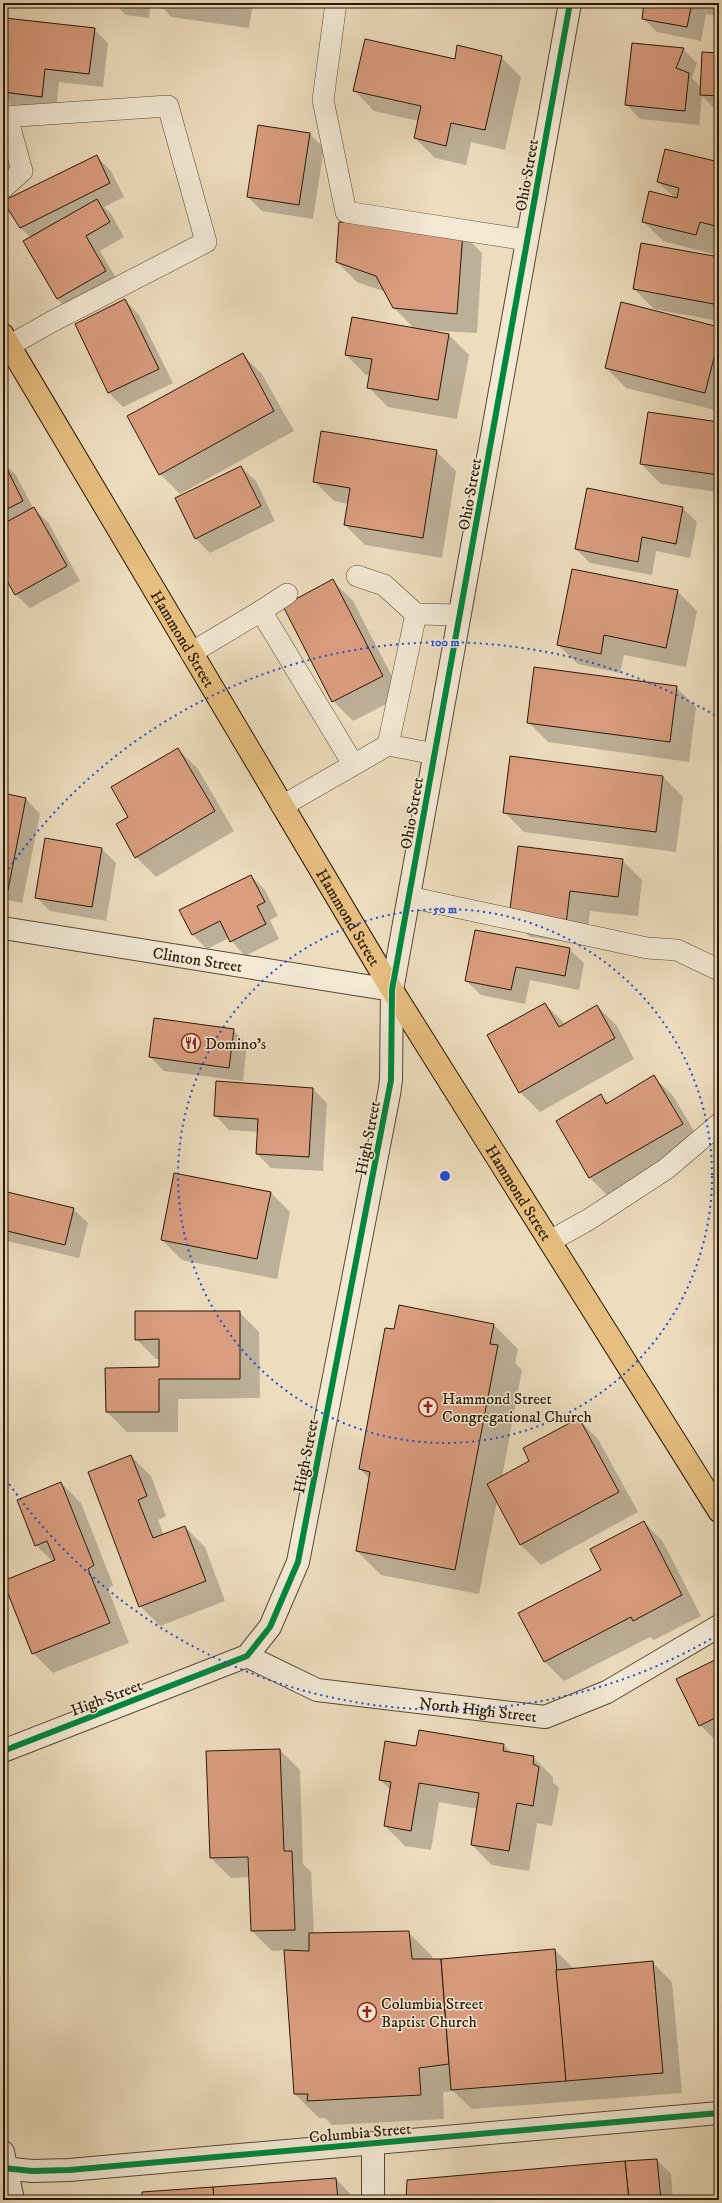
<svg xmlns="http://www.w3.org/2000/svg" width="722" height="2203" font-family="'IM FELL DW Pica',serif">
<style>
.shadow{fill:#0003;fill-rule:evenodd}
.building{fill:#da9d7f;stroke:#271805}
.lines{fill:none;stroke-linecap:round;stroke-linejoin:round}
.service-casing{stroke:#584933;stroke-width:22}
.minor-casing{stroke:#584933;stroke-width:24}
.tertiary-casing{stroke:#584933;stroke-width:24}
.primary-casing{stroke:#271805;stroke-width:24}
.service{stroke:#f3e9d5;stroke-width:21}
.minor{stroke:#f3e9d5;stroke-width:22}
.tertiary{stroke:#f3e9d5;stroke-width:22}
.primary{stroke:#e6be7f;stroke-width:22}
.cycleway-casing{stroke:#f3e9d5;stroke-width:8}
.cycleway{stroke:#00873e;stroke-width:6}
.ring{fill:none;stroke:#1d4ed8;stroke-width:2;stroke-dasharray:2 4}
.labels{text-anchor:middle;stroke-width:3;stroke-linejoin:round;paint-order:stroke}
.street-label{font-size:16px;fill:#271805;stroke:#f3e9d5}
.poi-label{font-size:16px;fill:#271805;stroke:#f3e9d5;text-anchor:start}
.centre{fill:#1d4ed8;stroke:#f3e9d5;stroke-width:2}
.ring-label{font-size:12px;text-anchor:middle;font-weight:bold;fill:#1d4ed8;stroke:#f3e9d5;stroke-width:3;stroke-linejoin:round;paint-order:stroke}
</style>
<rect width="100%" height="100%" fill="#edddbe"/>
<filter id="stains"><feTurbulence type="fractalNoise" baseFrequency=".005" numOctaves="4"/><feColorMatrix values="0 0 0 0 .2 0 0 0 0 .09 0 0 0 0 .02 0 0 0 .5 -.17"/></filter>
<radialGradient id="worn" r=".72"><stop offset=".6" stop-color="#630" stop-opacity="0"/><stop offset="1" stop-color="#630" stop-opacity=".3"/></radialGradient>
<g class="shadow">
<polygon points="76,3 98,3 98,6"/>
<polygon points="114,3 253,3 249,28 171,17 164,9 150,7 149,18 126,15"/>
<polygon points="645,3 719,3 719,16 706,14 701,41 657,32 643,18"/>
<polygon points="94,29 108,43 103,87 59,82 56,111 12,106 3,96 3,46"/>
<polygon points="683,49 697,63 692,78 701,87 719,54 719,109 715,109 702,96 699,125 640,119 626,104"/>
<polygon points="501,57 521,77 505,150 471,142 466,165 435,158 415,138 419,121 374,111 355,91 455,60"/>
<polygon points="310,134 324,148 313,219 262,211 248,197"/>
<polygon points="97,157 111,171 124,197 104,207 111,214 124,237 100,251 120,285 72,313 57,299 31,238 21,228"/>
<polygon points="719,163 719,244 716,255 663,241 643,221 675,198 658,182"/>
<polygon points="462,233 482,253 477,333 423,330 449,335 469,355 457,419 388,407 368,387 370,375 366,375 346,355 415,329 394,308 386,292 357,282 337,262"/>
<polygon points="719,258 719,321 654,309 634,289"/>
<polygon points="125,300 139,315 173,383 123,407 109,393 76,324"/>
<polygon points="719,328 719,411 626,388 606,368"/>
<polygon points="242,354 262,374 294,431 180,494 160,474"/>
<polygon points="719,423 719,492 661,484 641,464"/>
<polygon points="436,451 456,471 442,558 365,545 345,525 348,504 334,501 314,481"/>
<polygon points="3,462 16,475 33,508 48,522 80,581 30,608 15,594 3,572"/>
<polygon points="241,467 256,481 275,521 210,553 195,538"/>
<polygon points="682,508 697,522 690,558 656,551 652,575 590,563 576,549"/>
<polygon points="333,581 353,601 402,696 353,721 333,701"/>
<polygon points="677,591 697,611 686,667 624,655 620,673 578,664 558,645"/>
<polygon points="676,687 696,707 689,762 548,742 528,722"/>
<polygon points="178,749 198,769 234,831 156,877 136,857 130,818"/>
<polygon points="511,757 663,777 683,797 676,852 524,832 504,812"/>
<polygon points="3,794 26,799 40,814 22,903 3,899"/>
<polygon points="46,839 102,849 116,863 106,921 50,911 36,897"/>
<polygon points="622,860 642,880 638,916 590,911 586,944 530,937 510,917"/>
<polygon points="251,876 265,890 278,916 270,920 279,939 245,956 229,938 207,949 193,935"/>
<polygon points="569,949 584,963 579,990 530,980 525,1004 481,995 466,981"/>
<polygon points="545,1004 565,1024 597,1006 617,1026 634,1059 540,1112 520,1092"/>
<polygon points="233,1030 247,1044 243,1081 164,1071 150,1057"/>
<polygon points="654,1077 674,1097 702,1145 610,1198 590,1178 557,1121 601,1096 609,1103"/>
<polygon points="313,1089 327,1103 323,1171 271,1168 257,1154 258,1132 229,1130 215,1115"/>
<polygon points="3,1192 73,1209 88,1223 79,1258 3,1240"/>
<polygon points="270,1192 290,1212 277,1279 182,1260 162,1240"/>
<polygon points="239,1312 259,1332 260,1398 178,1399 178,1432 127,1432 107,1412 160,1368 160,1359 156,1359 136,1339"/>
<polygon points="494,1325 518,1349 515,1363 522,1370 502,1477 531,1461 578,1419 598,1439 638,1512 541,1565 521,1545 497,1501 479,1594 381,1575 357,1551 370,1479 360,1469 395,1331"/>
<polygon points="131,1456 151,1476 166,1516 158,1520 164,1536 185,1527 205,1547 225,1601 160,1626 140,1606"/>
<polygon points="61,1483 81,1503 113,1585 108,1589 129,1643 53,1673 33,1653 53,1562 36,1545"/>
<polygon points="644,1522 663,1542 701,1616 654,1640 650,1637 564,1681 544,1661 602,1571"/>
<polygon points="719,1659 719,1737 714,1739 700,1725"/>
<polygon points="504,1745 512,1753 533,1757 553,1777 553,1782 559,1788 552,1826 537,1823 529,1871 492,1865 472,1845 478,1809 439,1802 431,1850 405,1846 385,1826 391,1790 380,1780 417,1747"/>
<path d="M280 1750 300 1770 303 1864 311 1872 314 1934 408 1932 432 1956 433 1960 555 1950 574 1969 652 1962 672 1982 682 2093 472 2109 453 2091 443 2092 444 2119 332 2125 325 2118H319L295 2094 285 1950 272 1951 252 1931 250 1877 231 1878 211 1858ZM301 1950H310V1952H301Z"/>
<polygon points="657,2160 671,2174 673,2200 407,2200"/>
<polygon points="336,2179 356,2200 143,2200"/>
</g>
<g class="building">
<polygon points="644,3 692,3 687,27 642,19"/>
<polygon points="5,18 95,28 89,74 45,69 42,97 3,92 3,37"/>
<polygon points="365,39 455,59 457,45 502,56 485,130 451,123 446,146 414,138 421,106 353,91"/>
<polygon points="632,43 684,48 676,68 689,73 685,111 625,105"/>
<polygon points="702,52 719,53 719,96 700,95"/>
<polygon points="258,125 310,133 299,205 247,197"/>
<polygon points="665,149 719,162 719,227 700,222 696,235 642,222 649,191 677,198 679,188 657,182"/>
<polygon points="97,155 110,183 20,228 3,201"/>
<polygon points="97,199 110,222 86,236 106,271 57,299 23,241"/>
<polygon points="339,222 463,232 457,314 393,308 376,276 336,262"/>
<polygon points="641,243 719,257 719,305 633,289"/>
<polygon points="125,299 159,369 108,393 75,324"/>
<polygon points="621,302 719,327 719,338 705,393 605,368"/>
<polygon points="352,317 449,334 438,400 367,388 372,359 345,355"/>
<polygon points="243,353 274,411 159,475 127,416"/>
<polygon points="648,412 719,422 719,475 640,464"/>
<polygon points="321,431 437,450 423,538 344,525 350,488 313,482"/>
<polygon points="3,461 23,501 3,511"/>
<polygon points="241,466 261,506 195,539 175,498"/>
<polygon points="587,488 683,507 676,544 642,537 638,562 575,549"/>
<polygon points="34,507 67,566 15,595 3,574 3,524"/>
<polygon points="572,569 678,590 666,648 604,635 601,654 557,645"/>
<polygon points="333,579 383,676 332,702 283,606"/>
<polygon points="534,667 677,686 670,742 527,723"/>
<polygon points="178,748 215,811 135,858 116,824 128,817 111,787"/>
<polygon points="510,756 663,776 656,832 503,813"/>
<polygon points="3,793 26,798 8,890 3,889"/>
<polygon points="45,838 102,848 92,907 35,898"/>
<polygon points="518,846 623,859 618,897 570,891 566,924 509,917"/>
<polygon points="251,875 265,902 257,906 266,924 230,942 220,921 192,935 179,910"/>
<polygon points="475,930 570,948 565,976 516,967 511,990 465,981"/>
<polygon points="545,1003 559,1027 597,1005 615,1038 519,1093 487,1035"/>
<polygon points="154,1018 234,1029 229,1068 149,1057"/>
<polygon points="654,1075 683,1124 589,1178 556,1121 601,1094 606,1104"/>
<polygon points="216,1081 313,1088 309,1157 256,1154 258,1119 214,1116"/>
<polygon points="174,1173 271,1192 257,1259 161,1240"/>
<polygon points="3,1191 74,1208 65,1245 3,1230"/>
<polygon points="399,1305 494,1324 490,1344 498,1345 455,1570 356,1551 370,1472 359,1469 385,1328 394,1329"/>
<polygon points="135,1311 240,1311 240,1379 159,1379 159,1412 106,1412 105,1368 159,1367 159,1339 135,1340"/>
<polygon points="579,1418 619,1492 520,1545 487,1484 529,1461 523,1448"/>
<polygon points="131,1455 147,1496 138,1500 153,1538 185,1526 206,1581 139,1607 88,1472"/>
<polygon points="61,1482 94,1565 88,1569 110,1623 32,1654 3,1581 55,1560 47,1541 35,1546 17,1500"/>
<polygon points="644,1521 682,1595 633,1621 631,1617 544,1662 518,1613 601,1570 590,1549"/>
<polygon points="719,1658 719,1725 715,1718 699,1726 676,1679"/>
<polygon points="419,1730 504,1744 503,1751 534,1756 533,1764 539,1767 533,1806 517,1803 509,1851 471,1845 479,1793 419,1783 411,1831 384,1826 391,1782 379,1780 385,1741 416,1746"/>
<polygon points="280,1749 284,1851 292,1851 295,1930 251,1931 248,1857 210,1858 206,1751"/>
<polygon points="409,1931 412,1959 441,1959 449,2064 419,2068 421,2095 307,2101 308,2094 294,2094 284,1950 309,1951 309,1933"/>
<polygon points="555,1949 566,2081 451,2090 441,1959"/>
<polygon points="653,1961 663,2073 566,2081 556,1970"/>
<polygon points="657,2159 661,2200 629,2200 625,2161"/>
<polygon points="625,2161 629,2200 406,2200 407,2180"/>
<polygon points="336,2178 338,2200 214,2200 213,2187"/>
<polygon points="213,2187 214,2200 142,2200 142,2192"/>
</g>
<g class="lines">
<defs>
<g id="service">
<polyline points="336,3 323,100 346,212 527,240"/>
<polyline points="3,117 168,106 206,242 51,322 9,346"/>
<polyline points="3,188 22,171 7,117"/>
<polyline points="357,576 384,585 416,614"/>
<polyline points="261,611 287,594"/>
<polyline points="191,653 261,611 353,764"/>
<polyline points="388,745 416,614 460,615"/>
<polyline points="282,806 388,745 435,754"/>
<polyline points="409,897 647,948 677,950 719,970"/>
<polyline points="550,1241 588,1220 666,1169 719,1124"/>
</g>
<g id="minor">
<path id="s1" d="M3 928 392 990 391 1080 389 1094 298 1562 270 1627 247 1656 3 1751"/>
<path id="s2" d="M247 1656 317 1690 545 1717 607 1692 719 1626"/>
<polyline points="373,2144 373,2200"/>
<polyline points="3,2152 13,2200"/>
<polyline points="3,2168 32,2171 69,2170 719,2113"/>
</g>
<polyline id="tertiary" points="392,990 570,3"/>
<g id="primary">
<path id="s3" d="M3 335 392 990 719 1511"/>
</g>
</defs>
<use href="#service" class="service-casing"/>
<use href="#minor" class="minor-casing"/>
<use href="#tertiary" class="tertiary-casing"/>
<use href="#primary" class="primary-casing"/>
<use href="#service" class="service"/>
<use href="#minor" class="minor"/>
<use href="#tertiary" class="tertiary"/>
<use href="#primary" class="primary"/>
<defs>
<g id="cycleway">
<polyline points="3,1751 247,1656 270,1627 298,1562 391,1080 392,990 570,3"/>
<polyline points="3,2168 32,2171 69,2170 719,2113"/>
</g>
</defs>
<use href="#cycleway" class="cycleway-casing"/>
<use href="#cycleway" class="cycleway"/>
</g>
<g class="ring">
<circle cx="445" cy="1176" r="267"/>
<path d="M716 1636A534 534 0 0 1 5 1478M5 874A534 534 0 0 1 716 716"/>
</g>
<defs>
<symbol id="restaurant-ring" viewBox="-11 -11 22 22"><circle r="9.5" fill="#f3e9d5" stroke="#8f2418" stroke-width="1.5"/><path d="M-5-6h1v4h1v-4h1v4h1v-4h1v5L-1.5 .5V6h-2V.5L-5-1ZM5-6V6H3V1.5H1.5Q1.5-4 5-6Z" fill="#8f2418"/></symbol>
<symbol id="church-ring" viewBox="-11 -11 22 22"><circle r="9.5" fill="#f3e9d5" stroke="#8f2418" stroke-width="1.5"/><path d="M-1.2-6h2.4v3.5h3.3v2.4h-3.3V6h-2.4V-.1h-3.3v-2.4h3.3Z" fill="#8f2418"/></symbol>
</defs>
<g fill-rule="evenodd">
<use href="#restaurant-ring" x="180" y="1032" width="22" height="22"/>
<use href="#church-ring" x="417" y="1396" width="22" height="22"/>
<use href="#church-ring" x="356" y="2001" width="22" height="22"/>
</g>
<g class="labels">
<g class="street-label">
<text transform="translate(526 175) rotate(-80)" y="6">Ohio Street</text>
<text transform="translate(469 494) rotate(-80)" y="6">Ohio Street</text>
<text dy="6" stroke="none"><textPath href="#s3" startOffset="353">Hammond Street</textPath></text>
<text transform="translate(411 813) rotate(-80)" y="6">Ohio Street</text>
<text dy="6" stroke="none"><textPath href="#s3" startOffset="677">Hammond Street</textPath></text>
<text dy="6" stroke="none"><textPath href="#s1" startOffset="197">Clinton Street</textPath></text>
<text transform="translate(367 1138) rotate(-79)" y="6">High Street</text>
<text dy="6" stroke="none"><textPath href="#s3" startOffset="1001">Hammond Street</textPath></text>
<text transform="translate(305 1456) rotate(-79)" y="6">High Street</text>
<text transform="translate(106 1697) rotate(-21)" y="6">High Street</text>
<text dy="6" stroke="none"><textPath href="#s2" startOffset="240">North High Street</textPath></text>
<text transform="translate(360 2132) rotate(-5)" y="6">Columbia Street</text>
</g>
<g class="poi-label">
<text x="205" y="1049">Domino's</text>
<text x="442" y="1404">Hammond Street<tspan x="442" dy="18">Congregational Church</tspan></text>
<text x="381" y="2009">Columbia Street<tspan x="381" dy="18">Baptist Church</tspan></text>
</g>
</g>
<circle cx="445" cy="1176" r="6" class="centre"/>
<g class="ring-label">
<text x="445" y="646">100 m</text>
<text x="445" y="913">50 m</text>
</g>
<rect width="722" height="2203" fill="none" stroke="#edddbe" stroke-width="16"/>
<rect x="4" y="4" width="714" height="2195" fill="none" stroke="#271805" stroke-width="2"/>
<rect x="8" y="8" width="706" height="2187" fill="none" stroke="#271805"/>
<rect width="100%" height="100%" filter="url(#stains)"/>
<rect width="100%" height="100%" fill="url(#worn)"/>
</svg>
